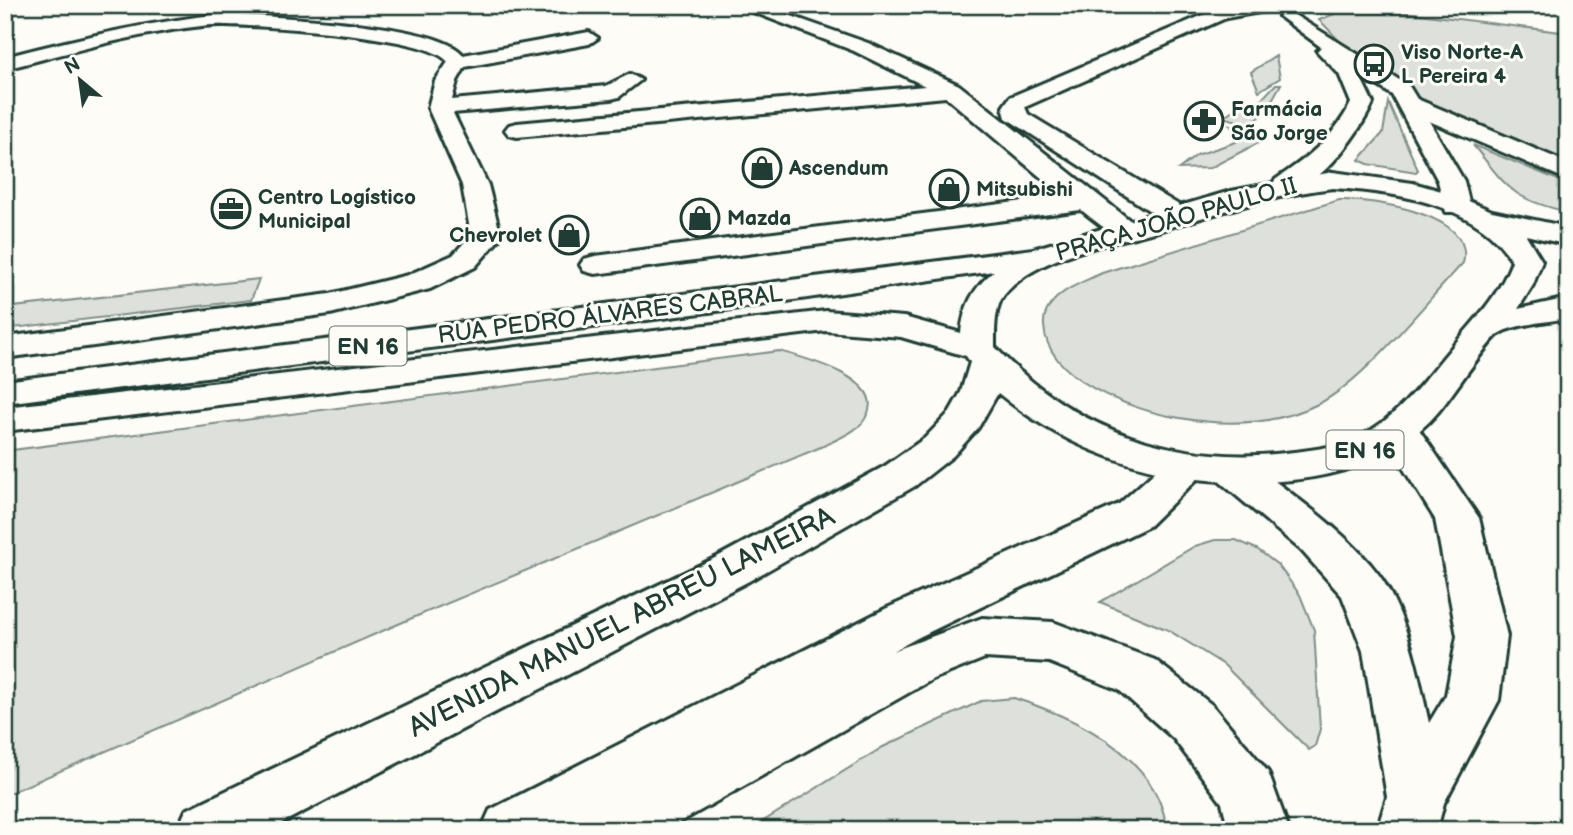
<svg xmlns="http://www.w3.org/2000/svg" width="1573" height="835" font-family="'Balsamiq Sans',sans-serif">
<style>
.green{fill:#dde0db;stroke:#7e8e88;stroke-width:2}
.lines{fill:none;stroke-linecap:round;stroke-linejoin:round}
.minor-casing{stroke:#1f3d34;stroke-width:6}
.major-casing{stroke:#1f3d34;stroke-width:6}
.minor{fill:#fdfcf7;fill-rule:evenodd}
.major{fill:#fdfcf7;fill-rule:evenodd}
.labels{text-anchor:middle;stroke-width:6;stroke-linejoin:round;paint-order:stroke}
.far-poi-label{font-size:21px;font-weight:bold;fill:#1f3d34;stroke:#fdfcf7;text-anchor:start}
.shield{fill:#fdfcf7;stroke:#62766e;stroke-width:2}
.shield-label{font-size:23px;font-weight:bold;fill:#1f3d34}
.street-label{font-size:24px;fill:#1f3d34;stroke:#fdfcf7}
.near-street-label{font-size:28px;fill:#1f3d34;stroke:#fdfcf7}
</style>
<rect width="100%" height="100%" fill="#fdfcf7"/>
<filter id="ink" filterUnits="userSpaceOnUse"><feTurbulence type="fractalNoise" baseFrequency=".0143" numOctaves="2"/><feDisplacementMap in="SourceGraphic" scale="14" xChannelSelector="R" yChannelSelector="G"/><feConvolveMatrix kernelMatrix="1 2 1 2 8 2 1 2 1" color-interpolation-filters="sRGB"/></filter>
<g filter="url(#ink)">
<g class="green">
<path d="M1339 12 1411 13 1568 33V163C1495 137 1414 103 1354 54 1341 44 1331 31 1319 20Z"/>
<polygon points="1276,56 1280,78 1259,91 1251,72"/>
<polygon points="1276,84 1281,84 1267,109 1252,125 1223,117 1233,110 1261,100"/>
<polygon points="1388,102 1418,170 1416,172 1368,164 1359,160 1383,133"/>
<polygon points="1230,125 1265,137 1264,140 1210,168 1179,169 1197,155 1236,142 1237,134"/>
<path d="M1473 145 1568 184V212C1511 199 1509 189 1473 145Z"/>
<path d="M1339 200C1372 199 1477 214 1463 263 1425 303 1366 379 1320 403 1276 426 1222 426 1174 417 1130 409 1047 379 1044 326 1043 314 1050 303 1060 295 1072 285 1088 280 1102 273Z"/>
<polygon points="259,279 251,300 5,329 5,308"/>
<path d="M779 351C801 357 886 378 867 415 861 430 841 437 828 444L410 619 5 795V451Z"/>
<polygon points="1215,540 1236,540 1257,549 1278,565 1300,595 1314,630 1320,729 1315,746 1309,750 1224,665 1168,630 1100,602 1195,546"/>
<path d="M1014 698C1077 718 1158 755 1167 830H749L883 747 981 701Z"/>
</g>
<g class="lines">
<defs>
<g id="minor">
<path d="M735 5H760L868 43 959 85 1142 230 1138 236C1116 242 1098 222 1081 210L595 274 584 271 580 265 584 259 595 256 1063 196 946 97 517 137 509 135 505 130 509 125 517 123 925 86 854 51Z"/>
<polygon points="1240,5 1279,5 1271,10 1226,18 1025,107 1028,114 1187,210 1191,216 1187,222 1177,224 1167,222 1006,118 1003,107 1010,97 1215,10"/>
<path d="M1288 11 1409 86 1417 99 1568 163V180L1429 121 1464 181 1470 206 1466 212H1446L1438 181 1392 95 1358 72 1373 103C1360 133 1311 201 1275 192L1271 186 1275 180C1306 159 1334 138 1351 103L1339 74 1317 51 1321 47 1279 16Z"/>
<path d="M222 14C267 17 439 22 463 55L589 32 598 38 589 44 465 67 457 81 452 100 606 86 630 74 641 80 619 97 611 99 453 113 488 185 501 237 475 267 430 289 330 314 5 358V337L330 294 408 275 453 255 471 235 462 185 428 108 435 81 448 62C430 35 262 26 225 25 208 24 189 28 172 30 115 39 60 55 5 69V57C77 38 148 22 222 14Z"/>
<path d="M1400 419 1414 422 1479 518 1507 636 1499 700 1444 803 1437 830H1377L1387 797 1363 651 1342 596 1301 550 1219 481 1213 471 1219 461 1234 457 1249 461C1293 496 1345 530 1379 575 1407 614 1419 677 1429 723L1446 695 1457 636 1435 519 1380 431 1386 422Z"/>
</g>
<path id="major" d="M1333 172 1413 183 1452 194 1492 211 1568 227V245L1526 235 1542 261 1533 285 1518 309 1568 298V318C1552 321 1512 325 1500 333 1485 344 1453 395 1438 412 1380 480 1281 488 1197 479L1149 526 919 637 893 651 982 618 1053 622 1155 660 1212 705 1268 772 1289 830H1229L1222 803 1174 739 1119 690 1049 662 985 658 933 679 666 830H579L582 823 569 830H481L490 810 885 609 1119 504 1156 471C1095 456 1046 432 998 393L978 428 953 456 915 486 749 581 268 830H177L186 810 717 557 885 466 925 438 949 413 961 392 970 362 966 356 901 337 826 331 5 431V407L826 311 904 317 961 333C964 306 973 288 994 271L732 309 5 403V381L1033 249 1231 191ZM1333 188C1394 192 1478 203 1512 261 1499 297 1472 323 1448 352 1422 383 1398 417 1361 436 1341 447 1316 449 1294 452 1179 467 1074 432 995 347 995 331 994 308 1004 295 1037 254 1113 244 1161 230 1218 213 1273 195 1333 188Z"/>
</defs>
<use href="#minor" class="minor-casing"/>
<use href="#major" class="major-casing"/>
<use href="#minor" class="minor"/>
<use href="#major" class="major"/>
</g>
</g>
<defs>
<symbol id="bus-ring" viewBox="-11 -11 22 22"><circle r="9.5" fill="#fdfcf7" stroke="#1f3d34" stroke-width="1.5"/><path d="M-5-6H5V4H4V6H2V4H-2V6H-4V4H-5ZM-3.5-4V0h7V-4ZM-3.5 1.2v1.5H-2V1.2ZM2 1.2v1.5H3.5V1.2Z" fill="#1f3d34"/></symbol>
<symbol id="pharmacy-ring" viewBox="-11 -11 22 22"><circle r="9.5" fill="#fdfcf7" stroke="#1f3d34" stroke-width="1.5"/><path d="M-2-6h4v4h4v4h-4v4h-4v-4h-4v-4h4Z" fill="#1f3d34"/></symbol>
<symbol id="shop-ring" viewBox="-11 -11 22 22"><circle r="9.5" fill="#fdfcf7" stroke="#1f3d34" stroke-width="1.5"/><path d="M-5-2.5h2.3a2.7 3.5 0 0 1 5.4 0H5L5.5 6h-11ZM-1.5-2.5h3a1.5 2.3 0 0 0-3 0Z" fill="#1f3d34"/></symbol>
<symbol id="office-ring" viewBox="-11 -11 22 22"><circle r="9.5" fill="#fdfcf7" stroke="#1f3d34" stroke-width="1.5"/><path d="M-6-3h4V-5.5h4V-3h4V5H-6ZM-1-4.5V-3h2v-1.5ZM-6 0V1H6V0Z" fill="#1f3d34"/></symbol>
</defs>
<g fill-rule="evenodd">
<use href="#bus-ring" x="1352" y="42" width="44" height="44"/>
<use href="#pharmacy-ring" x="1182" y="99" width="44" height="44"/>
<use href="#shop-ring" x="740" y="146" width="44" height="44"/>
<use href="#shop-ring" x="927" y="167" width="44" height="44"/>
<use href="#office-ring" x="209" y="187" width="44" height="44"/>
<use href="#shop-ring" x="678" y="196" width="44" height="44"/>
<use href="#shop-ring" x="547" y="213" width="44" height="44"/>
</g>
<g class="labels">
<g class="far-poi-label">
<text x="1401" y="59">Viso Norte-A<tspan x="1401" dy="24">L Pereira 4</tspan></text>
<text x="1231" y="116">Farmácia<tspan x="1231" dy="24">São Jorge</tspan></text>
<text x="789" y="175">Ascendum</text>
<text x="976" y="196">Mitsubishi</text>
<text x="258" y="204">Centro Logístico<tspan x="258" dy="24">Municipal</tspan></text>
<text x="727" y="225">Mazda</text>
<text x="542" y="242" text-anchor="end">Chevrolet</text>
</g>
<g class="shield">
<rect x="329.5" y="326.5" width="77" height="39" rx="5"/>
<rect x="1326.5" y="430.5" width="77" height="39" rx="5"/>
</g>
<g class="shield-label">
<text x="368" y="354">EN 16</text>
<text x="1365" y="458">EN 16</text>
</g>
<g class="street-label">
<text transform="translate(1176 219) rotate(-16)" y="8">PRAÇA JOÃO PAULO II</text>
<text transform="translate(610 314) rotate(-7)" y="8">RUA PEDRO ÁLVARES CABRAL</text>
</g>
<g class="near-street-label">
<text transform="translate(621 621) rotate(-27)" y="10">AVENIDA MANUEL ABREU LAMEIRA</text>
</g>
</g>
<rect width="1573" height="835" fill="none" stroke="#fdfcf7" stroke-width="28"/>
<rect x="14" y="14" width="1545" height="807" fill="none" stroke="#1f3d34" stroke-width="2.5" filter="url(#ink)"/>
<g transform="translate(80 80) rotate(331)" stroke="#fdfcf7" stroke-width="5" paint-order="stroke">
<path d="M0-5L12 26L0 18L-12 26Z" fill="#1f3d34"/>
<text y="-10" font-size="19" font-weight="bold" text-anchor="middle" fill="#1f3d34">N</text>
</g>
</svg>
